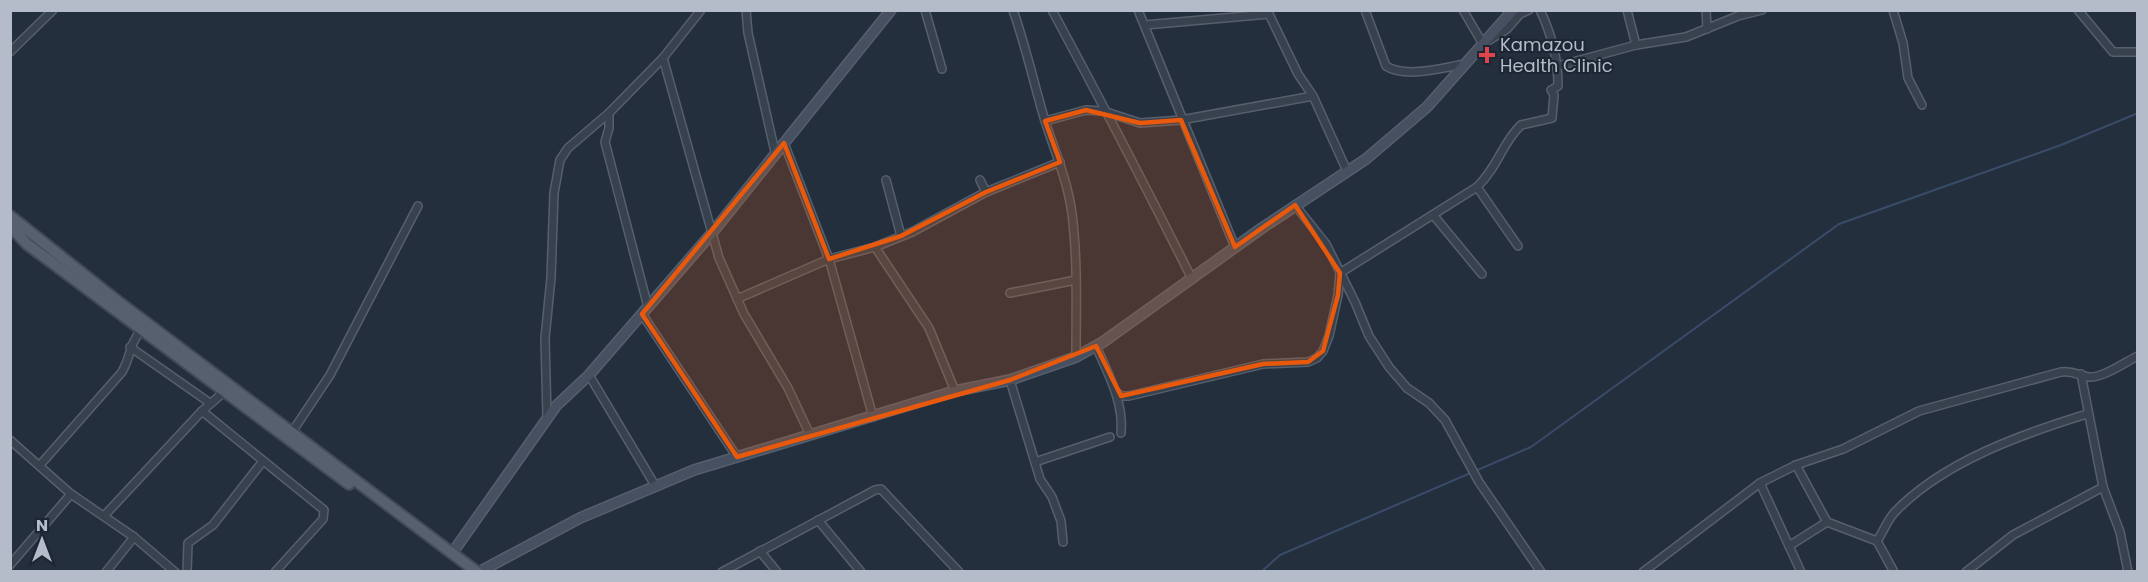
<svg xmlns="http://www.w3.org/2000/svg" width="2148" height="582" font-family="Poppins,sans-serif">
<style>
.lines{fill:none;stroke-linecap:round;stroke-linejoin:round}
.stream{stroke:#394c67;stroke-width:2}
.street-casing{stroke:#565f6c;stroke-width:10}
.secondary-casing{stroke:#565f6c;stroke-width:12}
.primary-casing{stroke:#414a57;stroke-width:14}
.street{stroke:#38414e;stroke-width:7}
.secondary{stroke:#465061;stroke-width:9}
.primary{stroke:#56606e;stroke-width:10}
.marked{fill:#e8590c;fill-opacity:0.2;stroke:#e8590c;stroke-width:4.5;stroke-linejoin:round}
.health-dot{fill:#e0444e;stroke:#1d2633;stroke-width:2}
.labels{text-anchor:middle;stroke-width:4.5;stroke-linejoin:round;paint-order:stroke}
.poi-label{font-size:18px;fill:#b4bcc9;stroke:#1d2633;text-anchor:start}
</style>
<rect width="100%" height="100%" fill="#242f3e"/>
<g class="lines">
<polyline class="stream" points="1261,572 1280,555 1531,447 1839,224 2061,145 2138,113"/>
<defs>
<g id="street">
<polyline points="746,10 748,33 775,152"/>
<polyline points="925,10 942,69"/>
<path d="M1013 10C1026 47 1034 84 1045 121 1055 152 1068 182 1072 214 1078 261 1076 310 1076 357"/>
<path d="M1052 10C1100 99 1147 189 1192 279"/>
<polyline points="1138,10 1235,247"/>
<polyline points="1267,10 1298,74 1313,96 1347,171"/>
<path d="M1365 10 1386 66C1406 79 1444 67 1466 64"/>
<polyline points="1463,10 1483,44 1507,29 1520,14 1529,10"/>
<polyline points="1627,10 1636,45"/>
<polyline points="1706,10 1707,29"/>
<polyline points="1893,10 1903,43 1908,78 1922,105"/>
<polyline points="2078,10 2113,52 2138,52"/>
<polyline points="1145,25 1269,14"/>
<polyline points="10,52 53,10"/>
<polyline points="663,58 719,258 744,314 788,388 810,435"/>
<polyline points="1558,66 1636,45 1686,37 1738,16 1762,10"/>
<polyline points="1045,121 1086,110 1103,111 1140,123 1181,120 1313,96"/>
<polyline points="784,143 829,259 873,417"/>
<polyline points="886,180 901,236"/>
<polyline points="980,180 986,192"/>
<polyline points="1477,187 1518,246"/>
<polyline points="1295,205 1326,244 1355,302 1369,336 1389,367 1407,388 1429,403 1445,420 1479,482 1541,572"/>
<polyline points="1434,216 1482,274"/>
<polyline points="875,247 929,328 955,391"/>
<polyline points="1010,293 1076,280"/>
<polyline points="737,299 829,259 875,247 912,232 986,192 1060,162"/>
<polyline points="648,307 605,142 609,128 609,113 663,58 701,10"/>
<polyline points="642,314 737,457"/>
<path d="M1096 346C1108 374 1124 402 1121 433"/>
<polyline points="130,347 210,403"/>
<polyline points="2081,374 2103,487 2120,532 2128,572"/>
<polyline points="589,375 656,487"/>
<polyline points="1010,380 1040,479 1052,497 1061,521 1063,542"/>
<path d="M1116 392 1121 396H1129L1263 364 1308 362 1317 358 1323 351 1329 336 1338 295 1340 273 1477 187C1498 167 1502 143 1521 125L1552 118 1554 95 1551 90 1558 86C1558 59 1552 35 1540 10"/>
<polyline points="202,411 324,510 323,519 275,572"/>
<polyline points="547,418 545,338 551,278 554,193 560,160 568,148 609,113"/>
<polyline points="292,432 330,375 418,206"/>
<polyline points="10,440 71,494 134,537 175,572"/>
<polyline points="1035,462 1110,437"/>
<path d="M40 465 122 372C132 354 128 346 142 329"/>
<polyline points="1796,465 1827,522"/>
<polyline points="1760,483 1801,572"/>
<polyline points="104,516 202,411 225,391"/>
<polyline points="818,520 861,572"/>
<path d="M1877 541C1883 532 1887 521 1894 513 1942 462 2022 434 2087 414"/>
<polyline points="1789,546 1827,522 1877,541 1894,572"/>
<polyline points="760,551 777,572"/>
<polyline points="10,565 71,494"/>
<polyline points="106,572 134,537"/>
<polyline points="187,572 188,543 213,525 263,461"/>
<polyline points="722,572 875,490 881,489 959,572"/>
<path d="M1643 572 1760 483 1796 465 1843 449 1919 411 2061 372C2073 370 2079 376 2089 377 2103 378 2125 362 2138 356"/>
<polyline points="1966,572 2013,535 2103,487"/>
</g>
<g id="secondary">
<polyline points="453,552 556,406 589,375 712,233 891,10"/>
<polyline points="479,572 580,518 694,470 955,391 1010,380 1076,357 1103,342 1262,228 1366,159 1427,107 1513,10"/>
</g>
<g id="primary">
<polyline points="10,216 112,297 477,572"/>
<polyline points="10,226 27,244 349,484"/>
</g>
</defs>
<use href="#street" class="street-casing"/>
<use href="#secondary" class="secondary-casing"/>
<use href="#primary" class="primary-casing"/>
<use href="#street" class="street"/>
<use href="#secondary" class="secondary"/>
<use href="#primary" class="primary"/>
</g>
<path class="marked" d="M1086 110 1140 123 1181 120 1235 247 1295 205 1340 273 1338 295 1323 351 1308 362 1263 364 1121 396 1096 346 1010 380 737 457 642 314 784 143 829 259 901 236 986 192 1060 162 1045 121Z"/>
<path class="health-dot" d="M1484 46h6v6h6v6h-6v6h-6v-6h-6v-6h6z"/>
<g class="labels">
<g class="poi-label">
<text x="1500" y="51">Kamazou<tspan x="1500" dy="21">Health Clinic</tspan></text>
</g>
</g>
<rect width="2148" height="582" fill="none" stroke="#b4bcc9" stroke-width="24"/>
<g transform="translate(42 540)" stroke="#1d2633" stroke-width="4.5" paint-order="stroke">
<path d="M0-4.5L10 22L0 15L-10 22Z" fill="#b4bcc9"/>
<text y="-9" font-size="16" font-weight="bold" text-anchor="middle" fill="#b4bcc9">N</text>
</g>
</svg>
